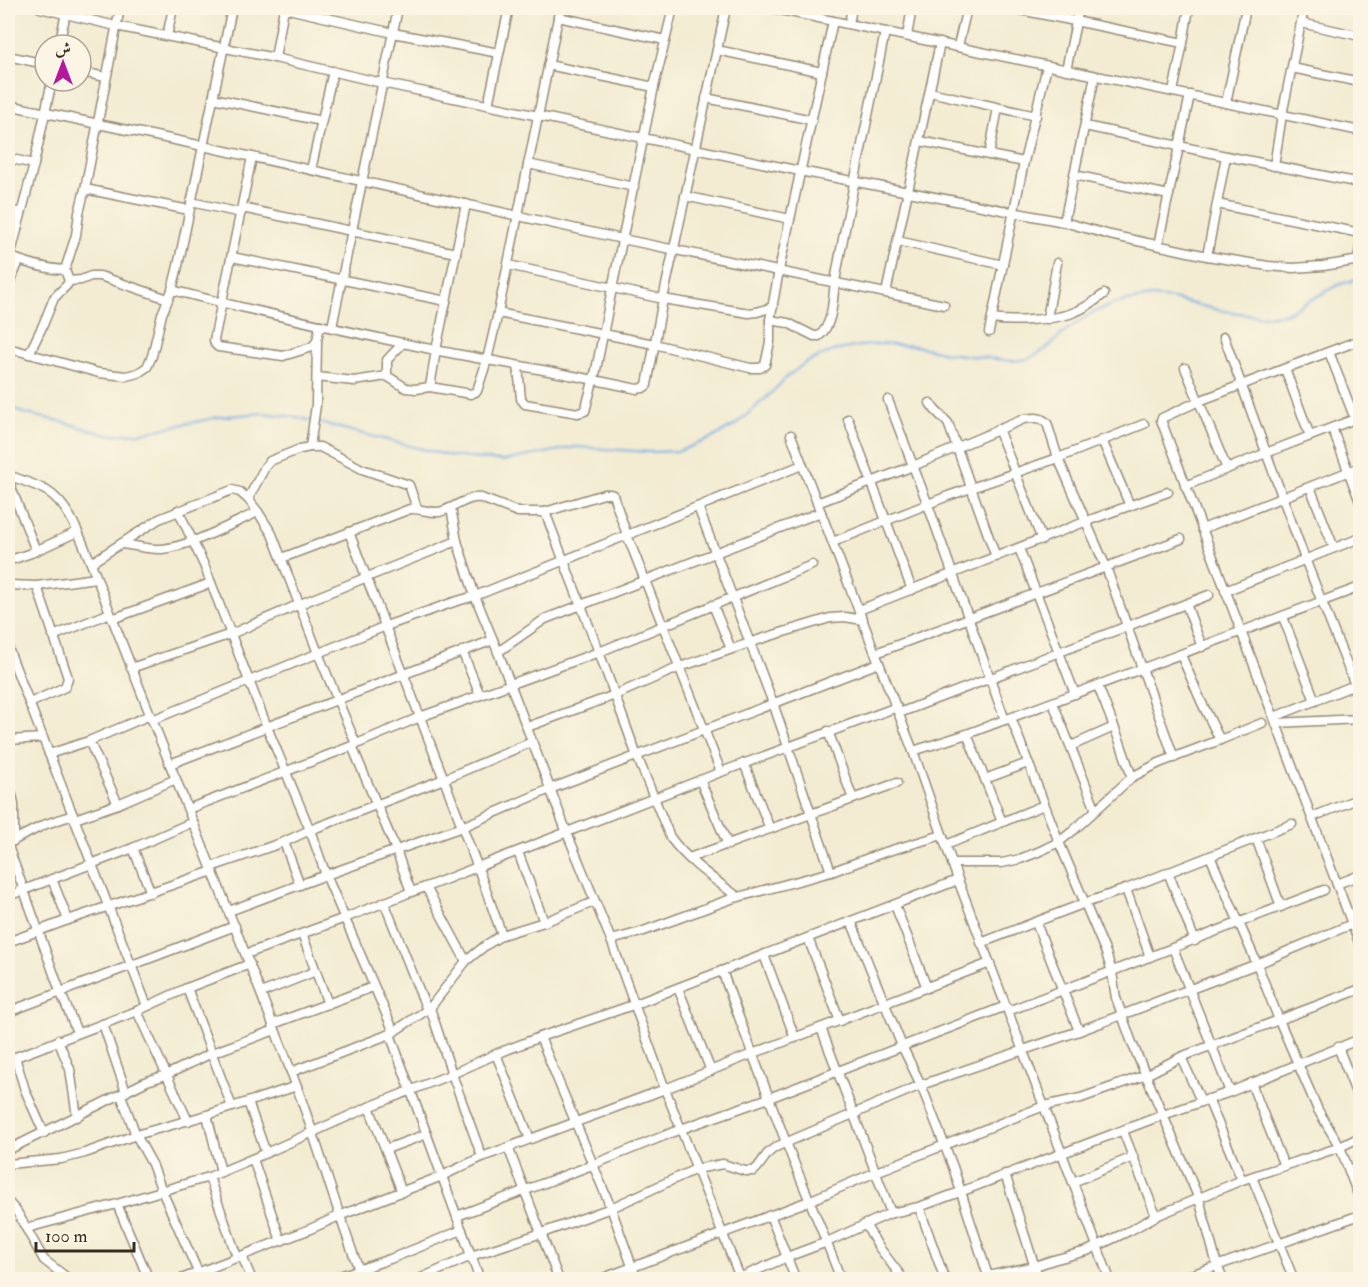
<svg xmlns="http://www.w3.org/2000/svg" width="1368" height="1287" font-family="'IM FELL Double Pica',Amiri,serif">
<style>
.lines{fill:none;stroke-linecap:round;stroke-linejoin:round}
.stream{stroke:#77ace5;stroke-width:2}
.minor-casing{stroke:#978b78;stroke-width:11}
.minor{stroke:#fff;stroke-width:8}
</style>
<rect width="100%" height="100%" fill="#fcf5e5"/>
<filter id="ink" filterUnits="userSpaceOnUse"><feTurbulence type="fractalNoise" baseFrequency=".0167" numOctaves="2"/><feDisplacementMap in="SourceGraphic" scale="12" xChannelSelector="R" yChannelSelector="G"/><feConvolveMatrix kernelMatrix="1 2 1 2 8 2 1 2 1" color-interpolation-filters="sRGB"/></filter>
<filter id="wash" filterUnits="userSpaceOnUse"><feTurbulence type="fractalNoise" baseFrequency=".008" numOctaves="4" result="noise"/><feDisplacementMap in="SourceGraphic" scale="24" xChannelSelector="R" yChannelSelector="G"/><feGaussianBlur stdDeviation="1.35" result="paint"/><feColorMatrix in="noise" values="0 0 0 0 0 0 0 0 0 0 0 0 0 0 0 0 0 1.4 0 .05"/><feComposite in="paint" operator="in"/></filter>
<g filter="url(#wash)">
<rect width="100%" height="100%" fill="#f3ecd2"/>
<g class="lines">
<polyline class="stream" points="8,406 23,413 67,423 107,435 141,433 219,417 262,413 296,417 450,456 503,461 576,447 650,452 679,451 712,438 734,426 767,397 788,376 805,363 833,351 860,346 880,344 916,346 946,353 1012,361 1028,359 1046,349 1067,330 1090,314 1116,303 1151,297 1173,299 1218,310 1259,316 1285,314 1338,285 1360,278"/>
</g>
</g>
<g filter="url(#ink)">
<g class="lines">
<defs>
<g id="minor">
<polyline points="40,8 116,26 275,58 382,83 800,171 1064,222 1110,235 1207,256 1268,266 1293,268 1323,266 1360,260"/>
<polyline points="120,8 85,189 189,210"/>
<polyline points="284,8 393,33 499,53"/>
<polyline points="771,8 1360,131"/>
<polyline points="1011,8 1183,43"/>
<polyline points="558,17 665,40"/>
<polyline points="1301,23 1360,36"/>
<polyline points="849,24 852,8"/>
<polyline points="167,36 173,8"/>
<polyline points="907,36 912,8"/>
<polyline points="59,45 67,8"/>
<polyline points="958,46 967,8"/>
<polyline points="717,50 822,72"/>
<polyline points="8,56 45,64"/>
<polyline points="275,58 284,8"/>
<polyline points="548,65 654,87"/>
<polyline points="1292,68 1360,82"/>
<polyline points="1066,70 1079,8"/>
<polyline points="81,72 106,77"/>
<polyline points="930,92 1036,116"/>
<polyline points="1173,92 1183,43 1189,8"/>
<polyline points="213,98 321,121"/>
<polyline points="706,98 812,120"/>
<polyline points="1226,103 1246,8"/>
<polyline points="8,105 203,146 622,239 944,305"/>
<polyline points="488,105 509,8"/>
<polyline points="1085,126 1226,156 1360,183"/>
<polyline points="920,141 1024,162"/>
<polyline points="989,155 998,108"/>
<polyline points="252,157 214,340 215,344 218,347 283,356 312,347 317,341 320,325"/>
<polyline points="8,158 34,164"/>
<polyline points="528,164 634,187"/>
<polyline points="1274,166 1282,115 1304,8"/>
<polyline points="311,170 333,71"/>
<polyline points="1074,175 1169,195"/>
<polyline points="685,196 790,219"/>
<polyline points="191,202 241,213"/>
<polyline points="1217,204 1360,233"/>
<polyline points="242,208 456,253"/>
<polyline points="8,210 21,213"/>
<polyline points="1064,222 1095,76"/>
<polyline points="898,241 1003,265"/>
<polyline points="1158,245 1190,95"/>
<path d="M8 256C26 263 45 269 65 270"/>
<polyline points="1207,256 1226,156"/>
<polyline points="10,257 34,164 52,81"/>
<polyline points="232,257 446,301"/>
<polyline points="1358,260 1360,247"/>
<polyline points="508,265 663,299 749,313 757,312 773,307"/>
<polyline points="69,281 81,280 91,276 100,276 168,299"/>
<polyline points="69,281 65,270 76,235 79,213 85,189"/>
<polyline points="8,287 19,261"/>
<path d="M172 290C259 313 347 331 435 350 502 363 570 374 637 389L643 388 647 385 663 299 726 8"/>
<polyline points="886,293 940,43"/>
<polyline points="498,313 654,344 750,368 760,368 765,365 770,342 770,320 779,270 833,21"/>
<path d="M992 319C1005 321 1017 321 1030 320 1062 318 1078 315 1104 294"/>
<polyline points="1047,319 1057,263"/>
<path d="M770 320 788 323 814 336H819C835 323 832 295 836 276 851 194 869 113 885 32"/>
<polyline points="332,327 398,8"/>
<polyline points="989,332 1024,162 1047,66"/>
<polyline points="1224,337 1305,559 1355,685"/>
<polyline points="1360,340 1199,401 1162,418 1161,420 1360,945"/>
<polyline points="8,348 99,373 126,376 138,373 147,367 152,356 162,314 172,290 178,266 232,8"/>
<polyline points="1329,352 1355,419"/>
<polyline points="29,354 43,325 54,298 67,285 69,281"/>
<polyline points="518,366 521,399 525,404 578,413 585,411 596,370 612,289 654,87 673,8"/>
<polyline points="1185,368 1227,469"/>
<polyline points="1285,369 1310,436"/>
<polyline points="387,376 387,360 403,343"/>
<polyline points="317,377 354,381 387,376 406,388 416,389 430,387 471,394 477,391 487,360 498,313 560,8"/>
<polyline points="430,387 436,350 466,204"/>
<polyline points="888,400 928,505 1005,720"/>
<polyline points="930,403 935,410 948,423 996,557"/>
<polyline points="848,419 912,590"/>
<polyline points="1332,428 1360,502"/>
<polyline points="998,429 1042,540"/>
<polyline points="791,435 913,751 958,880 1110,1280"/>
<polyline points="1102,440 1130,506"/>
<polyline points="310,447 316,405 317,341"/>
<path d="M8 475C20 480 35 484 47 491 70 505 81 540 91 563 156 734 227 903 292 1074 318 1142 336 1212 363 1280"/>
<polyline points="8,480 36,551"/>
<polyline points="1185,486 1266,453 1360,417"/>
<polyline points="1310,487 1334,548"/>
<polyline points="248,499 265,467 270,461 300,449 310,447 320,447 362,469 409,485 417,508"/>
<path d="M817 503 913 466 1024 419C1033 418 1040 416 1047 423L1058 458 1106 567 1174 758"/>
<polyline points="698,507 773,703 831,872"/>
<polyline points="451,508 457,541 475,596 498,652 567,833 611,940 665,1089 741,1280"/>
<polyline points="178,510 204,565 267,727 310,830 326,875 394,1032"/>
<path d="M545 512 599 652 637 756 670 837C688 862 714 879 738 897"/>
<polyline points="1202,529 1360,467"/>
<polyline points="349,532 478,868 502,935"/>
<polyline points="833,542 948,496 1058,458 1144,424"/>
<path d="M121 544C134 545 149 550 162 549 192 546 231 524 258 512"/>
<polyline points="1019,548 1075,694"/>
<path d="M282 558 410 509C420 508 429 513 439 512 454 509 466 496 481 498L518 512H545L604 494H610L613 495 627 535 721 772"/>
<polyline points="8,561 31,553 77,532"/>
<polyline points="91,563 159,519 232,490 240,492 248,499 258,512 272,534 318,653 356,744"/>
<polyline points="8,585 37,586 96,578"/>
<polyline points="1225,591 1360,538"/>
<polyline points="1186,604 1202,647"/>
<polyline points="713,605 731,649"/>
<polyline points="859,610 1087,521 1168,492"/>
<polyline points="1283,617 1315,701"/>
<polyline points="112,619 211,583"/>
<polyline points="53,636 110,613"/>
<polyline points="8,648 147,1006"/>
<polyline points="462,651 480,695"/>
<polyline points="498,652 545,619 821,512"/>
<polyline points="876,653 1181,539"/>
<polyline points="1181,655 1201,701 1220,740"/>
<polyline points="131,668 231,634 300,604 457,541"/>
<polyline points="1098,686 1120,742 1132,777"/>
<polyline points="30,703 65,687 68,678 37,586"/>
<polyline points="1053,703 1096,810"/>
<polyline points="899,713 1209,595"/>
<polyline points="1274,717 1360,683"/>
<polyline points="1011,718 1059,842 1106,953 1112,972 1116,998 1122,1015 1132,1043 1199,1199 1217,1265 1223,1280"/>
<polyline points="152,720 386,626 454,602 475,596 802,465"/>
<polyline points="1276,723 1360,719"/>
<polyline points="527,727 615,695 680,667 764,638 830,618 845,617 863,620"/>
<polyline points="828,731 853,799"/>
<polyline points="967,734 1002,822"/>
<polyline points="8,740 43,738"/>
<polyline points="89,741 118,804"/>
<polyline points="352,746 396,850 411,892"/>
<polyline points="1071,746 1114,727"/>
<polyline points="913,751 967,734 1360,587"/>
<polyline points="49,754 89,741 150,715"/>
<polyline points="744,763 770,829"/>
<polyline points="170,764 493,640"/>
<polyline points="985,779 1028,763"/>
<polyline points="700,780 728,845"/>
<polyline points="8,783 13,799 14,805 14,841"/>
<polyline points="1357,799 1360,809"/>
<polyline points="188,809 352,746 420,717 599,652 812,565"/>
<polyline points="1312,817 1360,798"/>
<polyline points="75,819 118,804 176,779"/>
<polyline points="1256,838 1281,907"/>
<polyline points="284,842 300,885"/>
<polyline points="8,843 46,824 73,815"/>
<polyline points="946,845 1044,805"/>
<polyline points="8,846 60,991 77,1032"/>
<polyline points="133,848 151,893"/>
<polyline points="518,852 544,922"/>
<polyline points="1210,856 1257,964 1279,1020 1318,1110 1340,1147 1360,1200"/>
<polyline points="689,858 897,783"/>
<polyline points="952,863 1002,863 1020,859 1038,852 1059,842 1074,830 1132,777 1159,763 1220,740 1262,723"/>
<polyline points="211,867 284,842 310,830 444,779 532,742"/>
<polyline points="1168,872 1195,941"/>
<polyline points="52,879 68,920"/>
<polyline points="1337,884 1360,875"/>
<polyline points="426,887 466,961"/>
<polyline points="1126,889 1150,957"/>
<polyline points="8,896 133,848 193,822"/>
<polyline points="384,902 427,1010"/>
<polyline points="895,905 927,988"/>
<polyline points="229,911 326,875 462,827 550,789 879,663"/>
<polyline points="851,921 902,1046 921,1085 932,1113 953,1167 988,1276"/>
<polyline points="1036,923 1079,1031"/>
<polyline points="302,934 328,1004"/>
<polyline points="808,938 840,1021"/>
<polyline points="611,940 641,932 731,899 831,872 882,853 942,835"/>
<polyline points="8,942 68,920 213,871"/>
<polyline points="981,943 1085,903 1126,889 1292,824"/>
<polyline points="1173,948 1230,1092"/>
<polyline points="246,954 345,918 411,892 426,887 721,772 897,707"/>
<polyline points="764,955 795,1038"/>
<path d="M722 971C745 1034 768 1097 793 1160 809 1200 826 1239 841 1280"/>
<polyline points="187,988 232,1107"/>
<polyline points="678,988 711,1071"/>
<polyline points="261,993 316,971"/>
<polyline points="430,1008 452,1074 482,1157"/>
<polyline points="137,1011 188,1121"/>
<polyline points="1008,1011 1324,890"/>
<polyline points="8,1012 235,926"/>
<polyline points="103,1024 126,1092"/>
<polyline points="273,1024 373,987"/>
<polyline points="821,1028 891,1213"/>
<polyline points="390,1034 480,1280"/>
<polyline points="540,1037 611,1208 637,1280"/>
<polyline points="58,1040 70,1069 77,1117"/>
<polyline points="1338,1047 1360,1103"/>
<polyline points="496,1054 530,1139"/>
<polyline points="15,1057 25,1090 44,1133"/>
<polyline points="1181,1057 1201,1101"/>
<polyline points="8,1060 137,1011 187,988 250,964"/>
<polyline points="291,1072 390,1034 430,1008 466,961 486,945 502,935 544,922 594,902"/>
<polyline points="1251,1083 1284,1166"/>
<polyline points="121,1095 136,1135 152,1164 162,1191 198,1272"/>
<polyline points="1208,1099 1242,1180"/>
<polyline points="248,1102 266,1153"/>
<polyline points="369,1107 402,1192"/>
<polyline points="207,1115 221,1172"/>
<polyline points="1123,1131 1156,1216"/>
<polyline points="508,1147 559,1280"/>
<polyline points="386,1149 427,1134"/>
<polyline points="8,1150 147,1081 166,1075 212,1053 275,1030"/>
<polyline points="253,1159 281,1241"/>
<polyline points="8,1164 61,1159 85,1153 136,1135 207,1115 297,1086"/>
<polyline points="1005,1174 1039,1280"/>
<polyline points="209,1177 237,1257"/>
<polyline points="1252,1177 1294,1280"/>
<polyline points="1073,1182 1133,1157"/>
<polyline points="8,1202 17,1212 44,1260 70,1280"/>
<polyline points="117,1204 149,1280"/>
<polyline points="919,1207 945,1280"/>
<polyline points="770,1215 796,1280"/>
<polyline points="457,1216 592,1165 681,1129 769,1098 1006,1006"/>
<polyline points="865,1224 878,1246 904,1280"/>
<polyline points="27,1228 117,1204 209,1177 266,1153 369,1107 452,1074 496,1054 540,1037 633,1005 958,880"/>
<polyline points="242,1256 252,1280"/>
<polyline points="737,1279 787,1257 827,1242 891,1213 919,1207 960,1192 1163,1115 1230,1092 1360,1039"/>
<polyline points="179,1280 308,1230 339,1216 442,1176 482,1157 665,1089 752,1054 990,963"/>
<polyline points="328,1280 390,1259 462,1230"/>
<path d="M417 1280 471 1256 542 1233 611 1208 696 1169 723 1164 745 1171H754C765 1161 763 1154 778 1146L921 1085 1079 1031 1257 964 1352 924"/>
<polyline points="598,1280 809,1201 876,1172 1044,1106 1081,1098 1146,1075 1181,1057 1358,990"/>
<polyline points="982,1280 988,1276 1035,1266 1053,1260 1087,1251 1131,1230 1156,1216 1242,1180 1340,1147 1360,1137"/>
<polyline points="1177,1280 1360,1215"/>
</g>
</defs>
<use href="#minor" class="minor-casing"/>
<use href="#minor" class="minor"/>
</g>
</g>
<rect width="1368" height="1287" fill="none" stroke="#fcf5e5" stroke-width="30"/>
<g transform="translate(63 63)"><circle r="28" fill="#fcf5e5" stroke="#afa495" stroke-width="1.5"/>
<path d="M0-4.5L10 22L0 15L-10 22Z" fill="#b5179e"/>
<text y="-9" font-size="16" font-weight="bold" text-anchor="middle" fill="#3b2a1e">ش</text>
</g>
<path d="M36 1242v9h98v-9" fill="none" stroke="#3b2a1e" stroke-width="3"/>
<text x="45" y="1242" font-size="18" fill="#3b2a1e" stroke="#fcf5e5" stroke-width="4.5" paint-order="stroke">100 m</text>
</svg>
